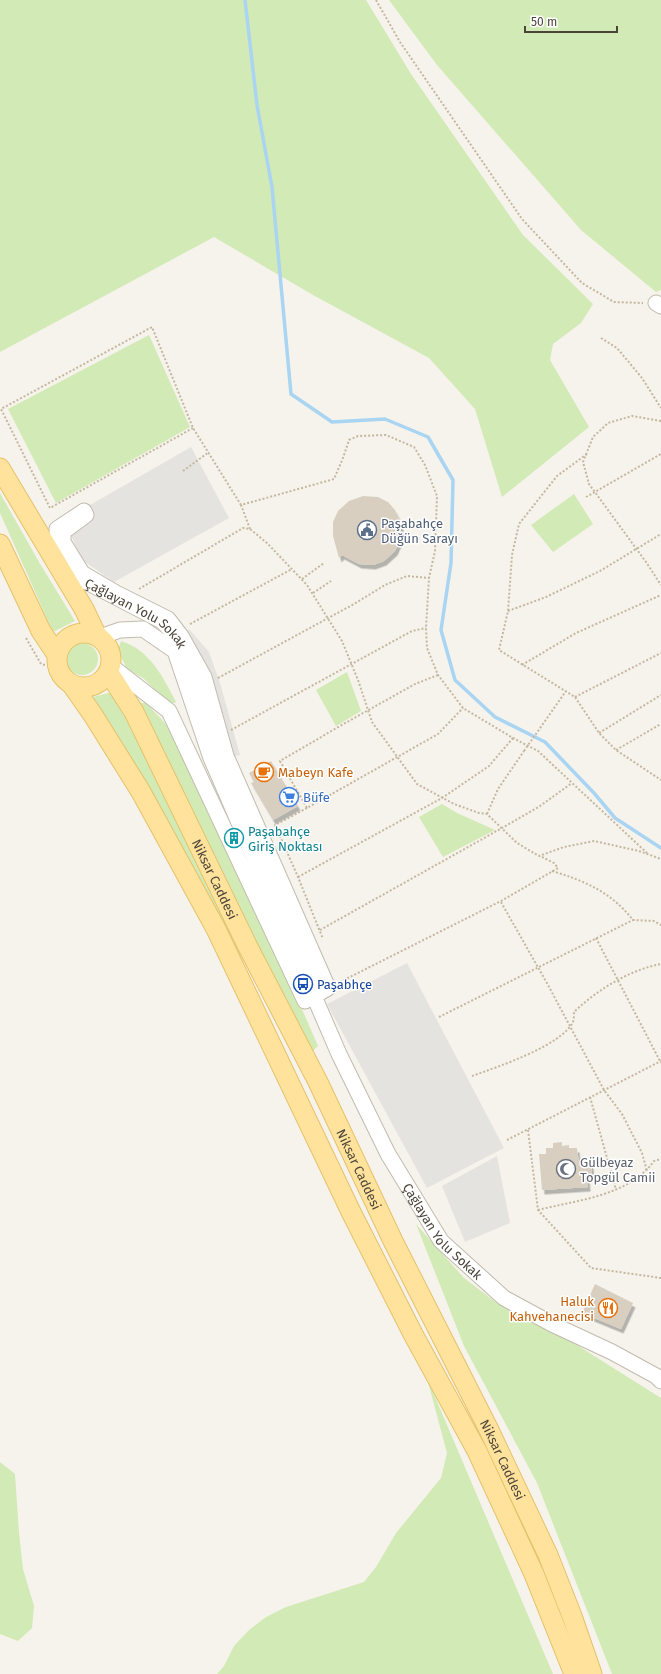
<svg xmlns="http://www.w3.org/2000/svg" width="661" height="1674" font-family="'Fira Sans',sans-serif">
<style>
.green{fill:#d2eab5}
.parking{fill:#e5e3e0}
.lines{fill:none;stroke-linecap:round;stroke-linejoin:round}
.stream{stroke:#a9d4f2;stroke-width:3.5}
.building{fill:#d8cfc1;filter:url(#shadow)}
.minor-casing{stroke:#c2bbae;stroke-width:17}
.major-casing{stroke:#e6c16a;stroke-width:21}
.path{stroke:#c4b79f;stroke-width:2;stroke-dasharray:2 2;stroke-linecap:butt}
.minor{stroke:#fff;stroke-width:15}
.major{stroke:#ffe39c;stroke-width:19}
.path-bridge{stroke:#c4b79f;stroke-width:2;stroke-dasharray:2 2;stroke-linecap:butt}
.labels{text-anchor:middle;stroke-width:3;stroke-linejoin:round;paint-order:stroke}
.service-label{font-size:13px;fill:#4e5e75;stroke:#fff;text-anchor:start}
.street-label{font-size:13px;fill:#4b4439;stroke:#fff}
.food-label{font-size:13px;fill:#c56008;stroke:#fff;text-anchor:start}
.shop-label{font-size:13px;fill:#366cbe;stroke:#fff;text-anchor:start}
.culture-label{font-size:13px;fill:#0d838f;stroke:#fff;text-anchor:start}
.transit-label{font-size:13px;fill:#164399;stroke:#fff;text-anchor:start}
.worship-label{font-size:13px;fill:#5b616d;stroke:#fff;text-anchor:start}
</style>
<defs>
<filter id="shadow"><feDropShadow dx="2.5" dy="4.5" stdDeviation="0" flood-color="#0004"/></filter>
</defs>
<rect width="100%" height="100%" fill="#f6f3ec"/>
<g class="green">
<polygon points="0,0 366,0 411,74 523,235 593,304 581,323 553,344 550,360 589,427 502,497 475,409 429,358 313,295 214,237 0,352"/>
<polygon points="389,0 661,0 661,290 656,292 581,230 437,65"/>
<polygon points="149,335 190,427 56,503 8,409"/>
<polygon points="0,493 39,562 75,621 53,632 0,513"/>
<polygon points="574,494 593,524 553,552 531,525"/>
<path d="M121 641C150 650 163 677 176 702L170 704 143 678 127 669 119 653V647Z"/>
<circle cx="82" cy="659" r="16"/>
<polygon points="347,672 361,711 336,726 316,690"/>
<polygon points="116,691 222,911 244,963 201,884 99,710 93,697"/>
<polygon points="139,703 146,703 164,722 178,744 288,977 318,1046 313,1051 282,999"/>
<polygon points="442,804 457,813 495,830 443,857 419,817"/>
<polygon points="416,1224 464,1278 497,1303 553,1330 661,1398 661,1674 612,1674 537,1483 464,1346"/>
<polygon points="427,1378 553,1674 217,1674 224,1666 234,1646 249,1630 266,1617 286,1607 364,1582 376,1567 396,1533 441,1478 447,1453"/>
<polygon points="0,1462 15,1474 19,1533 23,1569 34,1606 32,1628 18,1641 0,1634"/>
</g>
<g class="parking">
<polygon points="191,447 229,518 114,582 82,560 64,520"/>
<polygon points="189,629 209,652 220,683 240,755 231,757 181,636"/>
<polygon points="407,963 504,1148 427,1188 327,1004"/>
<polygon points="497,1156 510,1223 465,1242 442,1186"/>
</g>
<g class="lines">
<polyline class="stream" points="245,0 257,105 272,187 291,394 332,422 385,419 428,437 453,480 451,563 441,630 455,680 495,717 545,742 594,793 615,818 661,848"/>
</g>
<g class="building">
<polygon points="363,496 378,497 388,502 395,510 401,523 401,538 395,551 384,561 373,565 359,564 342,555 339,558 333,536 333,522 338,511 349,501"/>
<polygon points="271,761 298,806 273,820 251,783 254,782 249,773"/>
<polygon points="562,1142 562,1146 569,1145 569,1148 577,1148 579,1164 591,1163 592,1174 587,1174 588,1187 542,1190 539,1154 546,1154 546,1148 553,1148 553,1143"/>
<polygon points="595,1284 633,1303 621,1329 582,1313"/>
</g>
<g class="lines">
<defs>
<g id="minor">
<polyline points="656,303 661,306"/>
<path id="s1" d="M100 637 120 630 143 629 175 651 211 758 339 1054 388 1154 441 1241 504 1298 552 1324 612 1352 656 1376 661 1381"/>
<path id="s2" d="M111 666 169 711 305 1001 328 988 226 756 204 677 181 636 168 619 116 593 82 573 63 542V532L86 515 84 511 57 529 58 544 81 579 162 621 179 639 199 678 224 759 322 987 312 992"/>
</g>
<g id="major">
<polyline points="0,468 84,609 97,636"/>
<polyline points="0,544 41,631 57,655"/>
<circle cx="84" cy="660" r="27"/>
<path id="s3" d="M109 673 134 712 247 945 318 1082 393 1241 489 1430 548 1555 572 1616 592 1674"/>
<polyline points="72,685 93,715 141,792 216,929 351,1212 413,1334 477,1451 534,1574 574,1674"/>
</g>
</defs>
<use href="#minor" class="minor-casing"/>
<use href="#major" class="major-casing"/>
<g class="path">
<polyline points="376,0 400,42 522,219 582,283 614,302 643,303"/>
<polyline points="601,338 617,348 642,378 661,408"/>
<polyline points="661,421 632,416 608,423 593,437 583,462 589,484 646,562 661,585"/>
<polyline points="193,428 50,508 1,409 152,327 193,428 241,505"/>
<polyline points="587,454 557,476 519,524 512,555 508,611 499,650 575,697 599,733 616,750 661,780"/>
<polyline points="183,471 209,452"/>
<polyline points="586,497 661,454"/>
<polyline points="250,529 241,505 334,479 343,458 349,440 358,436 386,435 414,447 425,465 437,496 435,551 429,578 426,628 427,648 438,675 463,708 513,738 538,751 647,853"/>
<polyline points="302,579 324,563"/>
<polyline points="139,589 243,528 250,529 267,543 307,585 342,641 358,680 372,722 417,784 454,804 479,813 487,814 517,843 539,856 564,847 594,841 639,851 661,859"/>
<polyline points="313,593 331,581"/>
<polyline points="508,611 546,597 600,571 661,534"/>
<polyline points="190,624 292,569"/>
<polyline points="26,638 41,664 45,665"/>
<polyline points="522,665 576,633 661,595"/>
<polyline points="438,675 415,684 340,726 280,761 307,808 438,734 463,708"/>
<polyline points="218,678 354,604 385,585 407,576 429,578"/>
<polyline points="575,697 661,653"/>
<polyline points="231,730 412,631 426,628"/>
<polyline points="599,733 661,695"/>
<polyline points="616,750 661,724"/>
<polyline points="307,808 275,825 298,877 323,939"/>
<polyline points="487,814 498,789 524,751"/>
<path d="M552 871C585 881 611 892 633 920L654 921 661 925"/>
<polyline points="298,877 442,798 489,766 513,738"/>
<polyline points="501,902 548,985 604,1090 622,1114 642,1153 647,1171"/>
<polyline points="320,930 502,828 540,806 572,783"/>
<polyline points="596,938 661,1063"/>
<polyline points="340,982 501,901 558,868 554,863 540,856"/>
<polyline points="439,1017 633,920"/>
<path d="M472 1076C497 1067 561 1046 573 1022 574 1019 574 1015 574 1012 597 990 629 970 661 964"/>
<polyline points="590,1097 616,1190"/>
<polyline points="528,1130 538,1210 591,1268 661,1278"/>
<polyline points="507,1140 661,1061"/>
<path d="M538 1210C577 1200 629 1196 654 1161L661 1159"/>
</g>
<use href="#minor" class="minor"/>
<use href="#major" class="major"/>
<polyline class="path-bridge" points="524,751 566,691"/>
</g>
<defs>
<symbol id="civic-ring" viewBox="-11 -11 22 22"><circle r="9.5" fill="#fff" stroke="#5c6f8a" stroke-width="1.5"/><path d="M-.6-6.5H3V-4.5H.6V-3L4-1V1h2V6H-6V1h2V-1L-.6-3ZM-1.2 2.5V6h2.4V2.5Z" fill="#5c6f8a"/></symbol>
<symbol id="cafe-ring" viewBox="-11 -11 22 22"><circle r="9.5" fill="#fff" stroke="#e8710a" stroke-width="1.5"/><path d="M-5.5-4.5H6V0H3Q3 3.5 0 3.5H-2.5Q-5.5 3.5-5.5 0ZM3-3.2v2h1.7v-2ZM-6 4.5H4V6H-6Z" fill="#e8710a"/></symbol>
<symbol id="supermarket-ring" viewBox="-11 -11 22 22"><circle r="9.5" fill="#fff" stroke="#3f7fe0" stroke-width="1.5"/><path d="M-6-5.5h2.5l.6 2H6L4.5 2H-2.5L-4.4-4H-6ZM-1.5 3.2a1.3 1.3 0 1 0 .1 0ZM3 3.2a1.3 1.3 0 1 0 .1 0Z" fill="#3f7fe0"/></symbol>
<symbol id="building-ring" viewBox="-11 -11 22 22"><circle r="9.5" fill="#fff" stroke="#0f9aa8" stroke-width="1.5"/><path d="M-4-6H4V6H1V3H-1V6H-4ZM-2.5-4.3h1.7v1.8h-1.7ZM.8-4.3h1.7v1.8H.8ZM-2.5-1h1.7V.8h-1.7ZM.8-1h1.7V.8H.8Z" fill="#0f9aa8"/></symbol>
<symbol id="bus-ring" viewBox="-11 -11 22 22"><circle r="9.5" fill="#fff" stroke="#1a4fb4" stroke-width="1.5"/><path d="M-5-6H5V4H4V6H2V4H-2V6H-4V4H-5ZM-3.5-4V0h7V-4ZM-3.5 1.2v1.5H-2V1.2ZM2 1.2v1.5H3.5V1.2Z" fill="#1a4fb4"/></symbol>
<symbol id="mosque-ring" viewBox="-11 -11 22 22"><circle r="9.5" fill="#fff" stroke="#6b7280" stroke-width="1.5"/><path d="M3.5-4.9A6 6 0 1 0 3.5 4.9A5 5 0 1 1 3.5-4.9Z" fill="#6b7280"/></symbol>
<symbol id="restaurant-ring" viewBox="-11 -11 22 22"><circle r="9.5" fill="#fff" stroke="#e8710a" stroke-width="1.5"/><path d="M-5-6h1v4h1v-4h1v4h1v-4h1v5L-1.5 .5V6h-2V.5L-5-1ZM5-6V6H3V1.5H1.5Q1.5-4 5-6Z" fill="#e8710a"/></symbol>
</defs>
<g fill-rule="evenodd">
<use href="#civic-ring" x="356" y="519" width="22" height="22"/>
<use href="#cafe-ring" x="253" y="761" width="22" height="22"/>
<use href="#supermarket-ring" x="278" y="786" width="22" height="22"/>
<use href="#building-ring" x="223" y="827" width="22" height="22"/>
<use href="#bus-ring" x="292" y="973" width="22" height="22"/>
<use href="#mosque-ring" x="555" y="1158" width="22" height="22"/>
<use href="#restaurant-ring" x="597" y="1297" width="22" height="22"/>
</g>
<g class="labels">
<g class="service-label">
<text x="381" y="528">Paşabahçe<tspan x="381" dy="15">Düğün Sarayı</tspan></text>
</g>
<g class="street-label">
<text dy="5" stroke="none"><textPath href="#s2" startOffset="1156">Çağlayan Yolu Sokak</textPath></text>
<text dy="5" stroke="none"><textPath href="#s3" startOffset="232">Niksar Caddesi</textPath></text>
<text dy="5" stroke="none"><textPath href="#s3" startOffset="556">Niksar Caddesi</textPath></text>
<text dy="5" stroke="none"><textPath href="#s1" startOffset="725">Çağlayan Yolu Sokak</textPath></text>
<text dy="5" stroke="none"><textPath href="#s3" startOffset="880">Niksar Caddesi</textPath></text>
</g>
<g class="food-label">
<text x="278" y="777">Mabeyn Kafe</text>
<text x="594" y="1306" text-anchor="end">Haluk<tspan x="594" dy="15">Kahvehanecisi</tspan></text>
</g>
<g class="shop-label">
<text x="303" y="802">Büfe</text>
</g>
<g class="culture-label">
<text x="248" y="836">Paşabahçe<tspan x="248" dy="15">Giriş Noktası</tspan></text>
</g>
<g class="transit-label">
<text x="317" y="989">Paşabhçe</text>
</g>
<g class="worship-label">
<text x="580" y="1167">Gülbeyaz<tspan x="580" dy="15">Topgül Camii</tspan></text>
</g>
</g>
<path d="M525 26v6h92v-6" fill="none" stroke="#4b4439" stroke-width="2"/>
<text x="531" y="26" font-size="12" fill="#4b4439" stroke="#ffffff" stroke-width="3" paint-order="stroke">50 m</text>
</svg>
